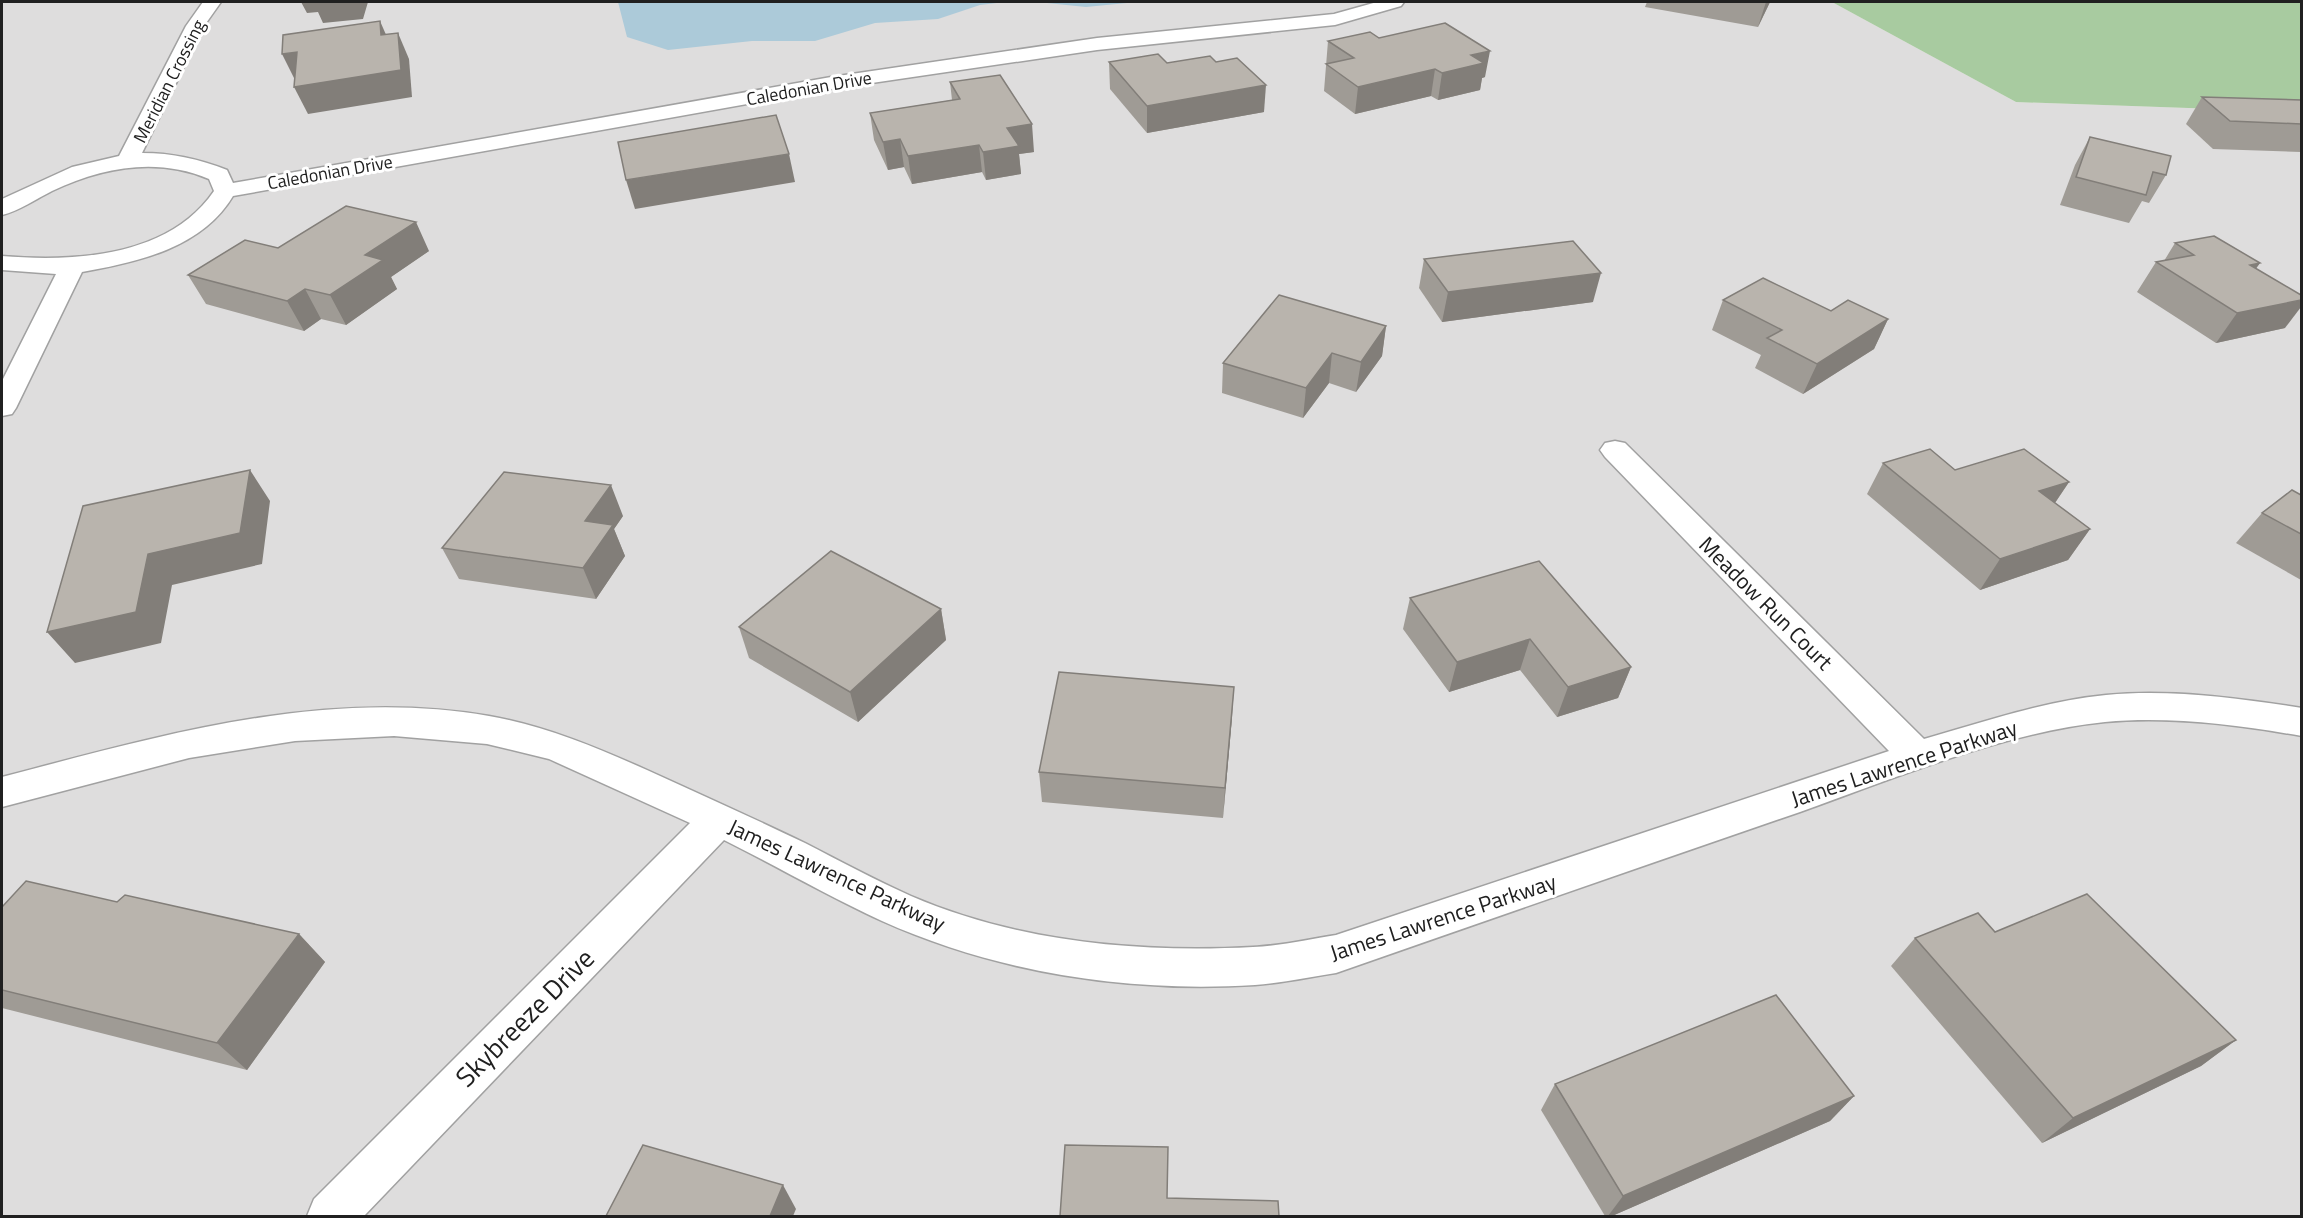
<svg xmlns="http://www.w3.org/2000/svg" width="2303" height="1218" font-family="'Titillium Web',sans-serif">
<rect width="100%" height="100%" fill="#efeee7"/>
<polygon fill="#dedddd" points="2,2 1832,2 2016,102 2301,112 2301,1216 2,1216"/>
<polygon fill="#a8cba0" points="1832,2 2301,2 2301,112 2016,102"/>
<g fill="#accad9">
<polygon points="618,2 1005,2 980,5 938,19 875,23 815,41 752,41 668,50 627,37"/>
<polygon points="1037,2 1137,2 1086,7"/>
</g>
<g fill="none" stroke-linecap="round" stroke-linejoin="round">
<g stroke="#a1a1a1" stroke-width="3">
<g id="street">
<path d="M203,2H221L204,26L142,153C173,153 199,159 227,170L233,183L831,77L1097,38L1334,14L1377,2H1404L1401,6L1335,25L1097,50L831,89L233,196C202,248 138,262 82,272L16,408L12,414L2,416V381L56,274L2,270V256C74,262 169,257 214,191L209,179C157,157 103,167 52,191C36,199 19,211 2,215V199L72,167L119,156L186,26Z"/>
<path d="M1615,441L1625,443L1924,739C1983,722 2044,701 2106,695C2171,689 2237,698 2302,708V736C2237,725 2171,716 2105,722C2005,732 1895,778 1800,812C1645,865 1491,919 1336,973C1309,977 1282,983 1255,985C1128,993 998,973 882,921C828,896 776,866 724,840L364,1216H307L314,1199L690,823L549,759L487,744L394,736L295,741L189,758L2,807V777C159,736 325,687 489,716C545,726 595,747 647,770C700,794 753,818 805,843C840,861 875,880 911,896C1018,942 1138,953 1253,947C1281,946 1309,939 1336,935L1889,751L1605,457L1600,450L1605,443Z"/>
</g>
</g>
<use href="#street" fill="#fff" fill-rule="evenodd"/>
</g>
<g fill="#9f9b95">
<polygon points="1647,2 1770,2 1758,27 1645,7"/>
<polygon points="1379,38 1485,77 1482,78 1480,90 1438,100 1431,96 1355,114 1324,91 1328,41"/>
<polygon points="1109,62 1167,63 1264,112 1147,133 1110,89"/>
<polygon points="950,82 1034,152 1019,154 1021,174 986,180 982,172 912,184 904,167 888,170 874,140 870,113 952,100"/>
<polygon points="2202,97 2301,100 2301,152 2213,149 2186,124"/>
<polygon points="2090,137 2166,175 2149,203 2142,201 2129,223 2060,205 2075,165"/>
<polygon points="2175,243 2260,263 2256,268 2285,328 2216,343 2137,292 2156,262 2164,261"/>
<polygon points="278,248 429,251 391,277 397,289 346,325 321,319 304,331 206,304 188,275"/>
<polygon points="1424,259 1593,302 1442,322 1419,288"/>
<polygon points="1723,300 1831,311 1888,319 1874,349 1803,394 1755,368 1761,355 1712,330"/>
<polygon points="1386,326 1382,356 1356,392 1329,383 1303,418 1222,393 1223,363"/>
<polygon points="1883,463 2069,482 2055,503 2090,529 2068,560 1980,590 1867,494"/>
<polygon points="2301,495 2301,580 2236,543 2262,513"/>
<polygon points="623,516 614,529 625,556 596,599 459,579 442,548"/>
<polygon points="1410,598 1631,667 1618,698 1557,717 1520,670 1449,692 1403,629"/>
<polygon points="941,609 946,640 858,722 749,658 739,627"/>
<polygon points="1232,717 1223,818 1042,802 1039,772"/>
<polygon points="117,902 299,934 325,962 247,1070 2,1008 2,907"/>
<polygon points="1995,932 2236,1040 2201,1066 2042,1143 1891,966 1915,938"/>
<polygon points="1555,1084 1854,1096 1830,1121 1612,1216 1605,1216 1541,1110"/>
</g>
<g fill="#827e79">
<polygon points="301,2 368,2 363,19 323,23 318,12 307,13"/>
<polygon points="1766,2 1770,2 1758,27"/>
<polygon points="380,21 391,46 381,35"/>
<polygon points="398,33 409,59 412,97 308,114 294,87"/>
<polygon points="1490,51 1485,77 1482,78 1480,90 1438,100 1442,73 1471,55"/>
<polygon points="297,52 295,80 282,54"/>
<polygon points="1435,69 1431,96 1355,114 1358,87"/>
<polygon points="1266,85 1264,112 1147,133 1147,106"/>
<polygon points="1032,124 1034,152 1019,154 1021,174 986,180 983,152 1007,128"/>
<polygon points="900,139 904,167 888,170 883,142"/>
<polygon points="979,145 982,172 912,184 908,156"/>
<polygon points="789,154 795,182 635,209 626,180"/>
<polygon points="416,222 429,251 391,277 397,289 346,325 330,295 365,255"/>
<polygon points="2260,263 2239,292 2250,265"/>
<polygon points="1601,273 1593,302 1442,322 1448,292"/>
<polygon points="305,289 321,319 304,331 287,301"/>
<polygon points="2301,300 2301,307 2285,328 2216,343 2237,313"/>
<polygon points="1888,319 1874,349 1803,394 1817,364"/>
<polygon points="1386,326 1382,356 1356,392 1361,362"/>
<polygon points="1332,353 1329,383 1303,418 1306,388"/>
<polygon points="250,470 270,501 262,564 172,585 161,643 75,663 47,632 148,554"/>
<polygon points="2069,482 2048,513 2039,491"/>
<polygon points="611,485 623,516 614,529 625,556 596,599 583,568 585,521"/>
<polygon points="2090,529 2068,560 1980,590 2000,559"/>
<polygon points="941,609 946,640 858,722 850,692"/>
<polygon points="1530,639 1520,670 1449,692 1457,662"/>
<polygon points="1631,667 1618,698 1557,717 1568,687"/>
<polygon points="1234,687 1232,717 1223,818 1225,788"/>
<polygon points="299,934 325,962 247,1070 217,1043"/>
<polygon points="2236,1040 2201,1066 2042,1143 2073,1118"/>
<polygon points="1854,1096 1830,1121 1612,1216 1608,1216 1623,1196"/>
<polygon points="783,1185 796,1209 793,1216 770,1216"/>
</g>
<g fill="#b9b4ad" stroke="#827e79" stroke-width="1.5">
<polygon points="380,21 381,35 398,33 401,70 294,87 297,52 282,54 283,35"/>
<polygon points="1445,23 1490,51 1471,55 1484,63 1442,73 1435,69 1358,87 1326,64 1354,58 1328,41 1370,32 1379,38"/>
<polygon points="1158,54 1167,63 1210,56 1216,62 1237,58 1266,85 1147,106 1109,62"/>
<polygon points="1000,75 1032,124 1007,128 1019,146 983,152 979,145 908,156 900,139 883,142 870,113 960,99 950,82"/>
<polygon points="2202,97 2301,100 2301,124 2230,121"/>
<polygon points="776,115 789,154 626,180 618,142"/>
<polygon points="2090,137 2171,156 2166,175 2153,172 2146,195 2076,177"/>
<polygon points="346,206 416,222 365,255 383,260 330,295 305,289 287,301 188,275 245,240 278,248"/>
<polygon points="2214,236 2260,263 2250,265 2301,295 2301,300 2237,313 2156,262 2194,255 2175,243"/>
<polygon points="1573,241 1601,273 1448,292 1424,259"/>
<polygon points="1763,278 1831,311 1848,300 1888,319 1817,364 1767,338 1782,330 1723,300"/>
<polygon points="1279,295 1386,326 1361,362 1332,353 1306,388 1223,363"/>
<polygon points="1930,449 1955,470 2024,449 2069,482 2039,491 2090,529 2000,559 1883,463"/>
<polygon points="250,470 240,533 148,554 136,612 47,632 83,506"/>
<polygon points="504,472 611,485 585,521 613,525 583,568 442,548"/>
<polygon points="2292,490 2301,495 2301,534 2262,513"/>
<polygon points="831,551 941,609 850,692 739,627"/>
<polygon points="1539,561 1631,667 1568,687 1530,639 1457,662 1410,598"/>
<polygon points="1059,672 1234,687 1225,788 1039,772"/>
<polygon points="26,881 117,902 125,895 299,934 217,1043 2,990 2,907"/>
<polygon points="2087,894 2236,1040 2073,1118 1915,938 1978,913 1995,932"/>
<polygon points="1776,995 1854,1096 1623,1196 1555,1084"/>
<polygon points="643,1145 783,1185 770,1216 606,1216"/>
<polygon points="1065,1145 1168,1147 1167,1198 1278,1201 1279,1216 1060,1216"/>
</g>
<g text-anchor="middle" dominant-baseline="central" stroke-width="6" stroke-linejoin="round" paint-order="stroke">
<g font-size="18" fill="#202020" stroke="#fff">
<text transform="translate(169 81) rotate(-63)">Meridian Crossing</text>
<text transform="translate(809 88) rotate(-10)">Caledonian Drive</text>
<text transform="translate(330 172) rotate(-10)">Caledonian Drive</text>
</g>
<g font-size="22" fill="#202020" stroke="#fff">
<text transform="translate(1766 603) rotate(45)">Meadow Run Court</text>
<text transform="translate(1904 763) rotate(-18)">James Lawrence Parkway</text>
<text transform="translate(837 875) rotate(25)">James Lawrence Parkway</text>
<text transform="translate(1443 917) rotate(-18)">James Lawrence Parkway</text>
</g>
<g font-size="27" fill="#202020" stroke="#fff">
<text transform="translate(524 1017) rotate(-45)">Skybreeze Drive</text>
</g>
</g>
<rect width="2303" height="1218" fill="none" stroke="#202020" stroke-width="6"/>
</svg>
